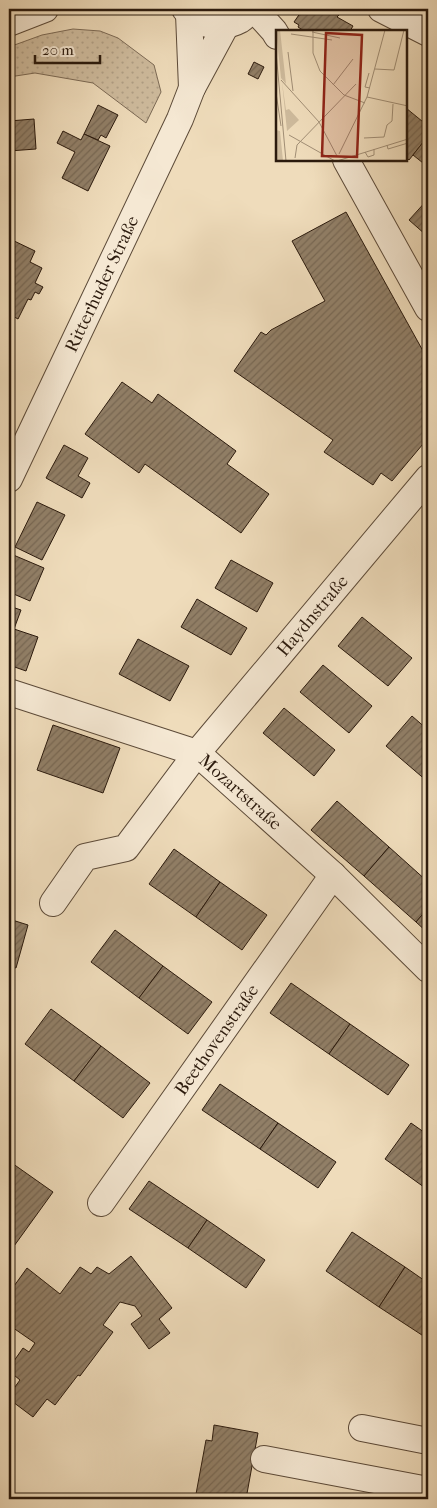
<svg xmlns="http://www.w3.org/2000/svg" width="437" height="1508" font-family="'IM FELL French Canon',serif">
<defs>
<pattern id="green-dots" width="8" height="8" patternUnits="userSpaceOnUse" patternTransform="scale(1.25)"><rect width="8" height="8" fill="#cebb9d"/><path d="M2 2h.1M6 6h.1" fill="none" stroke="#b1a086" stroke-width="1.8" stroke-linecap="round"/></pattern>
<pattern id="building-hatch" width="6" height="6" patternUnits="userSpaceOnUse" patternTransform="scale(1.25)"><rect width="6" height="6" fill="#917f67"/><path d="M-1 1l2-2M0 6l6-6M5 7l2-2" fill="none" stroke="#776753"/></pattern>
</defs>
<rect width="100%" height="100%" fill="#efdcbb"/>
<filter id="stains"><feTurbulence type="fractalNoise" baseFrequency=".004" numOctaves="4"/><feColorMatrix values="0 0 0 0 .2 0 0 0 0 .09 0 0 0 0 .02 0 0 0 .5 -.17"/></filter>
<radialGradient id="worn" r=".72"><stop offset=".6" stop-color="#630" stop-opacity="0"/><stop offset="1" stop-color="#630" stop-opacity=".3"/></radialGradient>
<polygon fill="url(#green-dots)" stroke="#7c6a55" points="73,29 100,31 118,38 154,65 161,92 146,123 93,83 35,73 9,77 9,47 42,35"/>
<g fill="url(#building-hatch)" stroke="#2b1a0d">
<polygon points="303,9 308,11 309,9 329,9 339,15 337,17 353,26 350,31 304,31 298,27 299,25 294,22"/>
<polygon points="254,62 264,67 258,79 248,74"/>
<polygon points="98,105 118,115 106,138 101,135 98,140 84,134"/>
<polygon points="406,108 428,126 428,136 409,160 406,157"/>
<polygon points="34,119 36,149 9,151 9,121"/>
<polygon points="63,131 81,140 84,134 110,146 88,191 62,178 75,152 57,143"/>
<polygon points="428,136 428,167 413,155"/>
<polygon points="428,199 428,232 426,235 409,220"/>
<polygon points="346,212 428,360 428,438 392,481 381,473 373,485 324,452 333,440 234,371 261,332 266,335 271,330 325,301 292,241"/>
<polygon points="10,239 35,251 30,262 42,268 35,283 43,287 39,294 35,292 31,300 28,299 18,319 9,314 9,241"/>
<polygon points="122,382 152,403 158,394 236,451 227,464 269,494 241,533 145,464 139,473 85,434"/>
<polygon points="64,445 88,458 78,476 90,483 82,498 46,478"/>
<polygon points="37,502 65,515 42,560 15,547"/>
<polygon points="11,554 44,568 30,601 9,592 9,560"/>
<polygon points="231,560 273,583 257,612 215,588"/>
<polygon points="197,599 247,628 231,655 181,627"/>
<polygon points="9,606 21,610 14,629 38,637 26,671 9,665"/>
<polygon points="362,617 412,658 388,686 338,646"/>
<polygon points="138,639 189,666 170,701 119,674"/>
<polygon points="323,665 372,706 349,733 300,692"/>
<polygon points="284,708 335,750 314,776 263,733"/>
<polygon points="412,716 428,730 428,782 386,746"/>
<polygon points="53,725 120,748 103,793 37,770"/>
<polygon points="337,801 389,847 364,876 311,830"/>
<polygon points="389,847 428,882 428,908 416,922 364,876"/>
<polygon points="174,849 220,882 196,917 149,884"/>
<polygon points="220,882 267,915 242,950 196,917"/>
<polygon points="428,908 428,933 416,922"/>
<polygon points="9,919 28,925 16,968 9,966"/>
<polygon points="115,930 163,966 139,998 91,962"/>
<polygon points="163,966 212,1002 188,1034 139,998"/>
<polygon points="291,983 350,1024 329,1054 270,1013"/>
<polygon points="51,1009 101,1046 74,1081 25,1044"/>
<polygon points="350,1024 409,1065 388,1095 329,1054"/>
<polygon points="101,1046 150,1083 123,1118 74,1081"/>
<polygon points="220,1084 278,1123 260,1149 202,1110"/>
<polygon points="278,1123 336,1162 318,1188 260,1149"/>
<polygon points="411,1123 428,1135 428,1190 385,1159"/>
<polygon points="9,1161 53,1192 9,1253"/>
<polygon points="149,1181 207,1220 188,1248 129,1209"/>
<polygon points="207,1220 265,1260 246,1288 188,1248"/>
<polygon points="352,1232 405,1267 379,1307 326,1271"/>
<polygon points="131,1256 172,1308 159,1319 170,1333 149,1349 131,1324 142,1316 135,1306 120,1302 103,1325 113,1332 80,1376 78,1375 55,1405 47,1399 33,1417 9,1399 9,1395 20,1380 9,1371 9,1368 23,1348 29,1352 35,1343 9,1325 9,1293 27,1268 60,1294 80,1267 91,1274 97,1267 109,1274"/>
<polygon points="405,1267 428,1283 428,1339 379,1307"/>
<polygon points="214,1425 258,1433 246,1499 202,1499 202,1495 196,1494 206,1440 212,1441"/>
</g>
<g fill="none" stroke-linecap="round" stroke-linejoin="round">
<g stroke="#5c4a38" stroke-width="28">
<g id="minor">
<path d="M185,9C198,26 222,30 240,20C245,17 248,12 252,9"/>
<polyline points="254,9 274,31 277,36"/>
<polyline points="381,9 428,33"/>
<polyline points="189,14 192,88"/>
<polyline points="9,23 45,9"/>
<polyline points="346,160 428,308"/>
<path id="s1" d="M9,479L180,119L192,88L226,25"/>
<path id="s2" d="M9,692L197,753L333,875L428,969"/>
<path id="s3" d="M53,903L85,857L126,848L197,753L428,478"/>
<path id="s4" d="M101,1203L333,875"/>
<polyline points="362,1428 428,1441"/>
<polyline points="264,1459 428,1490"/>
</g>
</g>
<use href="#minor" stroke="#f5e8d3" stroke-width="26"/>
</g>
<g text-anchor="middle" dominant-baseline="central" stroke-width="4" stroke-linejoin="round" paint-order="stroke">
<g font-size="18" fill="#2b1a0d" stroke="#f5e8d3">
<text stroke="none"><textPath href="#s1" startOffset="216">Ritterhuder Straße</textPath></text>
<text stroke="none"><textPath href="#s3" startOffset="396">Haydnstraße</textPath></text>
<text stroke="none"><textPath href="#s2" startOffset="256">Mozartstraße</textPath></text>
<text stroke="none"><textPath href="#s4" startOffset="200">Beethovenstraße</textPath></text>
</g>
</g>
<g transform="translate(276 30)">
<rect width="131" height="131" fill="#efdcbb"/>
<path d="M0,100L4,101L7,131H0Z" fill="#cebb9d"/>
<path d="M0,0H4L10,54L5,48ZM6,52L10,80L13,79L23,90L11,101Z" fill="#cebb9d"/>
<path fill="none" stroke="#a18e75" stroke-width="1" d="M37,0V23L44,41L68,65L89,73M36,2L64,8M15,4L56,10M0,22L10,131M12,22L17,61M99,39L118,40L128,0M93,43L89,57L94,58M5,50L43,92L61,126M57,55L77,29M0,63L5,96M91,67L132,76M13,105L59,131M88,108L108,107L111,95L116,91L117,74M111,115L112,119L132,113M89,122L92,127L98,125V119M63,124L91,67L109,0M19,128L21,115L80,54M61,131L132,109"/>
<path fill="#8f2418" fill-opacity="0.15" stroke="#8f2418" stroke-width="2.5" d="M50,3L86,5L81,127L46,126Z"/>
<rect width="131" height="131" fill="none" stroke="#2b1a0d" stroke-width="2.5"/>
</g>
<rect width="437" height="1508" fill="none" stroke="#efdcbb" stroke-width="30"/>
<rect x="10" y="10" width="417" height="1488" fill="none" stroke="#2b1a0d" stroke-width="2.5"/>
<rect x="15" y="15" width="407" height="1478" fill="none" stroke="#2b1a0d"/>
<path d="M35 55v8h65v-8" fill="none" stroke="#2b1a0d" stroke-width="2.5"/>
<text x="42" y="55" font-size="15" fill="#2b1a0d" stroke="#f5e8d3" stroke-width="4" paint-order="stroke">20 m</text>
<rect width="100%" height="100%" filter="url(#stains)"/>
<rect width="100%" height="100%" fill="url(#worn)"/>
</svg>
